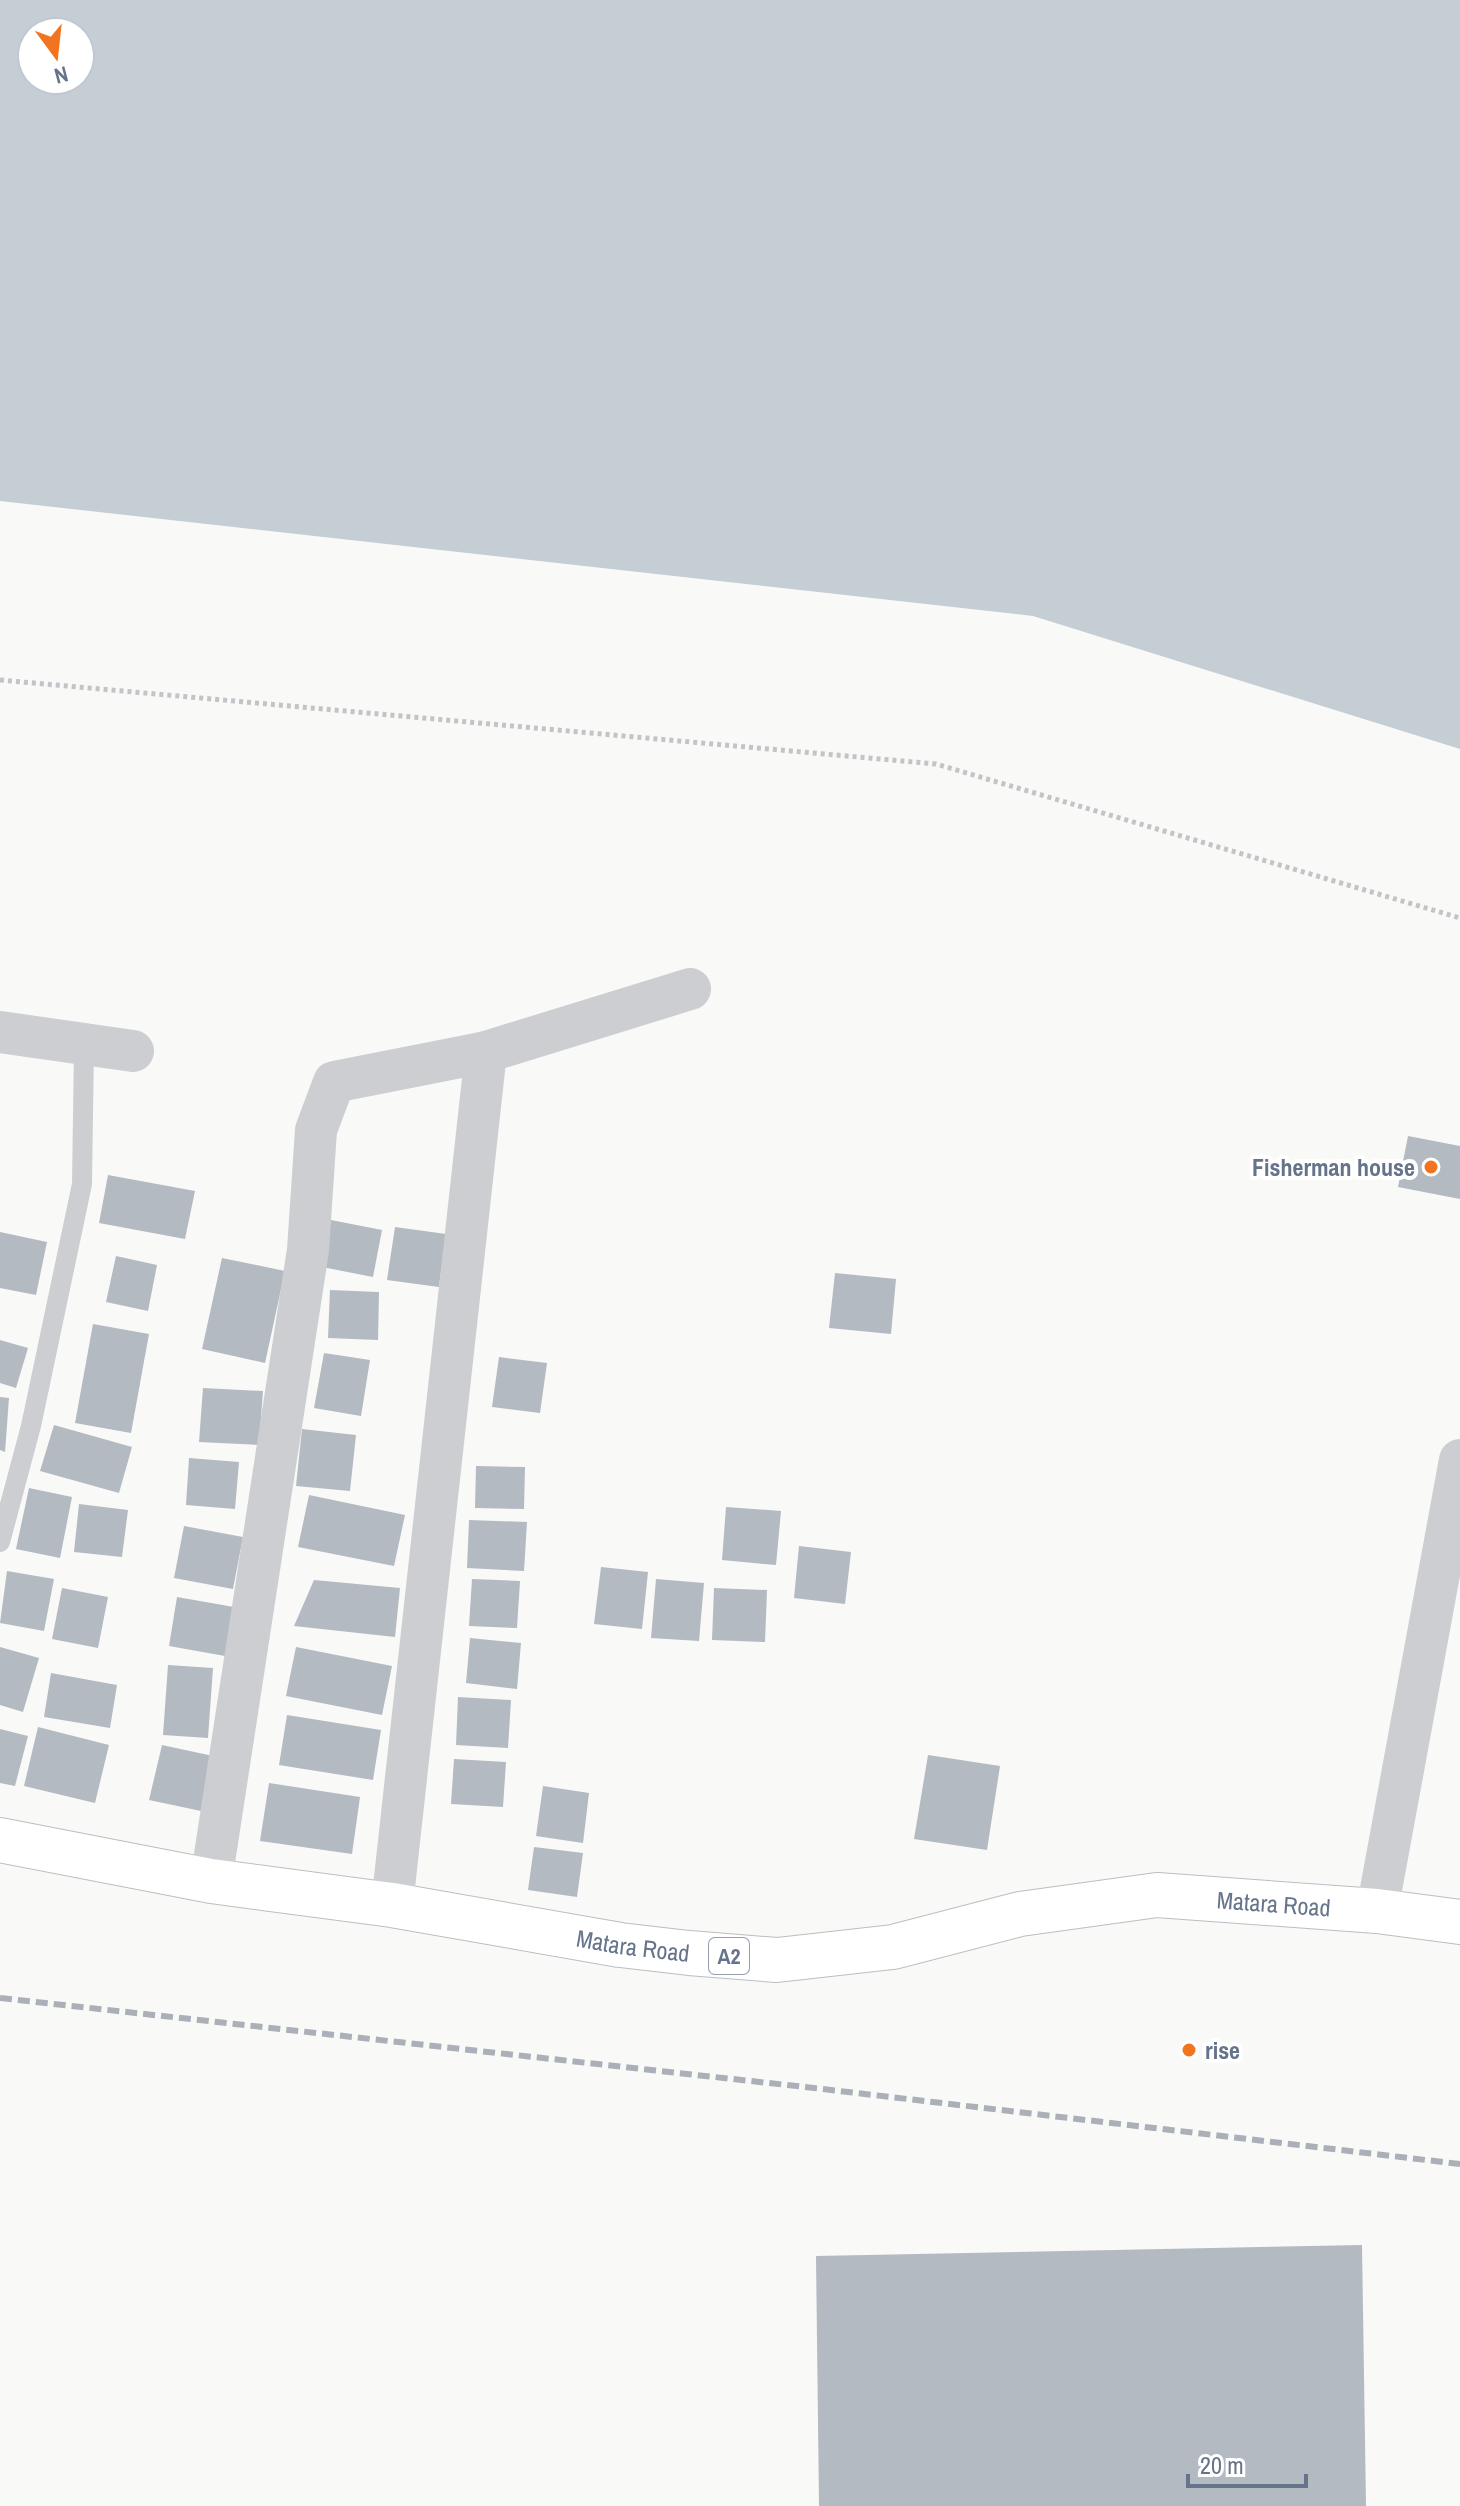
<svg xmlns="http://www.w3.org/2000/svg" width="1460" height="2506" font-family="'Archivo Narrow',sans-serif">
<rect width="100%" height="100%" fill="#f9f9f7"/>
<path fill="#c5ced5" fill-rule="evenodd" d="M0,0H1460V749L1033,616L0,501ZM32,32H80V80H32Z"/>
<g fill="#b4bac2">
<polygon points="1408,1136 1460,1146 1460,1199 1398,1187"/>
<polygon points="108,1175 195,1191 185,1239 99,1223"/>
<polygon points="331,1220 382,1230 373,1277 322,1267"/>
<polygon points="395,1227 446,1234 439,1287 387,1280"/>
<polygon points="0,1232 47,1242 36,1295 0,1288"/>
<polygon points="116,1256 157,1265 148,1311 106,1302"/>
<polygon points="222,1258 285,1271 265,1363 202,1349"/>
<polygon points="835,1273 896,1279 891,1334 829,1328"/>
<polygon points="330,1290 379,1292 378,1340 328,1338"/>
<polygon points="93,1324 149,1334 131,1433 75,1423"/>
<polygon points="0,1340 28,1348 16,1388 0,1383"/>
<polygon points="324,1353 370,1360 361,1416 314,1408"/>
<polygon points="499,1357 547,1363 540,1413 492,1407"/>
<polygon points="203,1388 263,1391 259,1445 199,1442"/>
<polygon points="0,1397 9,1398 5,1452 0,1450"/>
<polygon points="54,1425 132,1447 119,1493 40,1471"/>
<polygon points="302,1429 356,1435 350,1491 296,1486"/>
<polygon points="189,1458 239,1462 235,1509 186,1505"/>
<polygon points="476,1466 525,1467 524,1509 475,1508"/>
<polygon points="29,1488 72,1497 60,1558 16,1549"/>
<polygon points="309,1495 405,1515 394,1566 298,1547"/>
<polygon points="79,1504 128,1510 122,1557 74,1552"/>
<polygon points="726,1507 781,1511 776,1565 722,1560"/>
<polygon points="469,1520 527,1522 524,1571 467,1568"/>
<polygon points="184,1526 243,1537 233,1589 174,1578"/>
<polygon points="799,1546 851,1552 845,1604 794,1598"/>
<polygon points="601,1567 648,1572 642,1629 594,1624"/>
<polygon points="7,1571 54,1579 44,1631 0,1623"/>
<polygon points="472,1579 520,1581 517,1628 469,1626"/>
<polygon points="656,1579 704,1583 699,1641 651,1638"/>
<polygon points="314,1580 400,1588 395,1637 294,1626"/>
<polygon points="62,1588 108,1597 98,1648 52,1639"/>
<polygon points="714,1588 767,1590 765,1642 712,1640"/>
<polygon points="177,1597 234,1607 225,1656 169,1646"/>
<polygon points="470,1638 521,1643 517,1689 466,1683"/>
<polygon points="0,1647 39,1658 23,1712 0,1705"/>
<polygon points="296,1647 392,1666 382,1715 286,1696"/>
<polygon points="168,1665 213,1668 208,1738 163,1735"/>
<polygon points="51,1673 117,1685 110,1728 44,1717"/>
<polygon points="458,1697 511,1700 508,1748 456,1745"/>
<polygon points="287,1715 381,1730 373,1780 279,1765"/>
<polygon points="38,1727 109,1745 95,1803 24,1786"/>
<polygon points="0,1729 28,1736 15,1786 0,1783"/>
<polygon points="162,1745 213,1756 201,1811 149,1800"/>
<polygon points="928,1755 1000,1766 987,1850 914,1839"/>
<polygon points="454,1759 506,1762 503,1807 451,1804"/>
<polygon points="269,1783 360,1797 352,1854 260,1841"/>
<polygon points="543,1786 589,1793 583,1843 536,1836"/>
<polygon points="534,1847 583,1853 577,1897 528,1890"/>
<polygon points="1362,2245 1366,2506 819,2506 816,2256"/>
</g>
<g fill="none" stroke-linecap="round" stroke-linejoin="round">
<g stroke="#bbbec2" stroke-width="46">
<g id="trunk">
<path id="s1" d="M0,1840L211,1881L392,1905L620,1945L689,1953L777,1960L893,1947L1020,1914L1157,1895L1377,1911L1460,1922"/>
</g>
</g>
<polyline stroke="#c2c4c7" stroke-width="5" stroke-dasharray="4 4" stroke-linecap="butt" points="0,680 936,764 1460,918"/>
<polyline stroke="#ccced2" stroke-width="20" points="0,1542 31,1426 82,1184 84,1045"/>
<g stroke="#ccced2" stroke-width="42">
<polyline points="0,1032 133,1051"/>
<polyline points="211,1881 308,1250 316,1130 334,1082 486,1052 690,989"/>
<polyline points="392,1905 486,1052"/>
<polyline points="1377,1911 1460,1460"/>
</g>
<use href="#trunk" stroke="#fff" stroke-width="44"/>
<polyline stroke="#abafb7" stroke-width="6" stroke-dasharray="12 6" stroke-linecap="butt" points="0,1998 814,2088 1460,2164"/>
</g>
<g fill="#f2741e" stroke="#fff" stroke-width="3">
<circle cx="1431" cy="1167" r="8"/>
<circle cx="1189" cy="2050" r="8"/>
</g>
<g text-anchor="middle" dominant-baseline="central" stroke-width="8" stroke-linejoin="round" paint-order="stroke">
<rect fill="#fff" stroke="#949eae" stroke-width="2" x="709" y="1938" width="40" height="36" rx="6"/>
<g font-size="22" font-weight="bold" fill="#66748b">
<text x="729" y="1956">A2</text>
</g>
<g font-size="24" font-weight="bold" fill="#66748b" stroke="#fff" text-anchor="end">
<text x="1415" y="1167">Fisherman house</text>
<text x="1205" y="2050" text-anchor="start">rise</text>
</g>
<g font-size="24" fill="#66748b" stroke="#fff">
<text stroke="none"><textPath href="#s1" startOffset="1290">Matara Road</textPath></text>
<text stroke="none"><textPath href="#s1" startOffset="642">Matara Road</textPath></text>
</g>
</g>
<g transform="translate(56 56) rotate(165)"><circle r="38" fill="#ffffff" stroke="#c2c7d1" stroke-width="2"/>
<path d="M0-6L14 30L0 20L-14 30Z" fill="#f2741e"/>
<text y="-12" font-size="22" font-weight="bold" text-anchor="middle" fill="#66748b">N</text>
</g>
<path d="M1188 2474v12h118v-12" fill="none" stroke="#66748b" stroke-width="4"/>
<text x="1200" y="2474" font-size="24" fill="#66748b" stroke="#ffffff" stroke-width="6" paint-order="stroke">20 m</text>
</svg>
